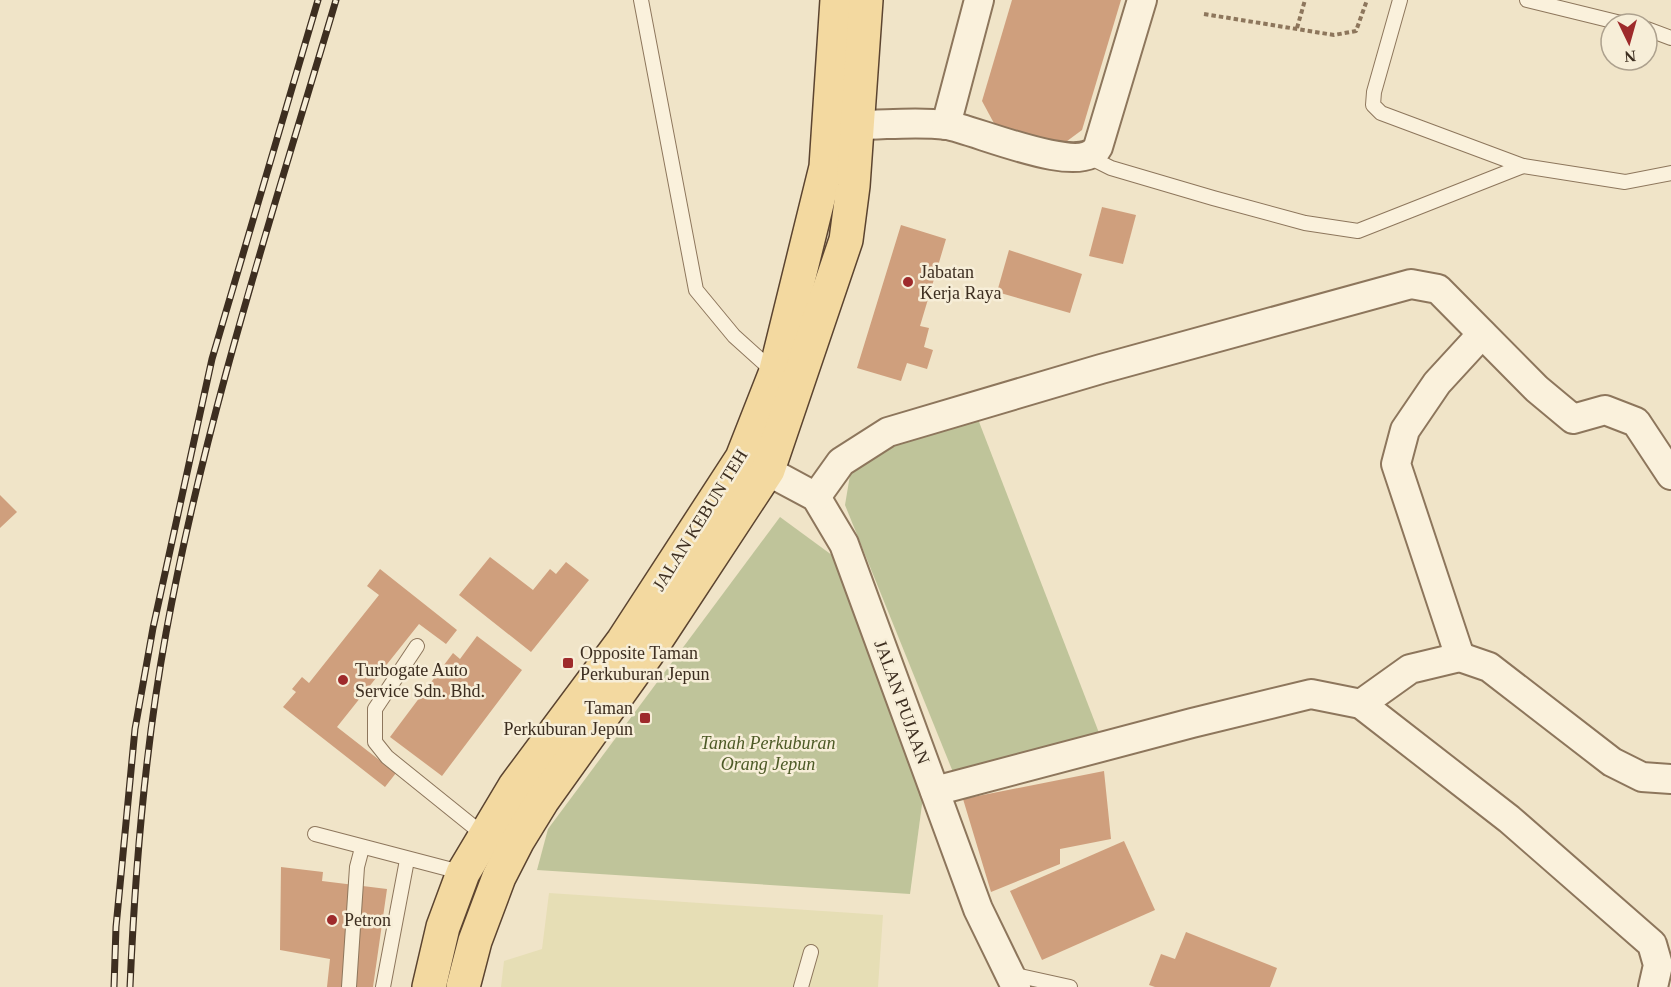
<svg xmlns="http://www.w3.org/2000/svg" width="1671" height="987" font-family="Georgia,serif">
<rect width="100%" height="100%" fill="#f0e4c8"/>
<polygon fill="#e6deb5" points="549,893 883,915 878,987 501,987 504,961 542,949"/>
<g fill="#bfc49a">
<polygon points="976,414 1101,738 957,782 845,505 853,457"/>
<polygon points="780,517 840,561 923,797 910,894 537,870 548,829"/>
</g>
<g fill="#cf9f7d">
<polygon points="1012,0 1121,0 1082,130 1059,147 996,127 982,101"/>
<polygon points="1102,207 1136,215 1123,264 1089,256"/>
<polygon points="901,225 946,239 920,326 929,328 924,347 933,350 927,369 907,363 901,381 857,368"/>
<polygon points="1009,250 1082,274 1070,313 997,292"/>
<polygon points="0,495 17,512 0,528"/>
<polygon points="490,557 533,590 550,569 556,574 566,562 589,580 531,652 459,595"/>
<polygon points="380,569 457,630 446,644 419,624 337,727 396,773 385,787 283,707 296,692 292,689 302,677 309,683 379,595 367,586"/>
<polygon points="477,636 522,670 442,776 390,737 453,653 460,659"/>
<polygon points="1104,771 1111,839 1060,849 1060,864 991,892 963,799"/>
<polygon points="1124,841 1155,910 1042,960 1010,891"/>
<polygon points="281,867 323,872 322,881 387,889 373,987 327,987 330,959 280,950"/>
<polygon points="1186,932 1277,968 1270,987 1155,987 1149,985 1161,954 1175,959"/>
</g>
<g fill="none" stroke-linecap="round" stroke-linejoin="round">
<g stroke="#8d765c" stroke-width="16">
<g id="service">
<polyline points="641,0 696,290 734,336 774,372"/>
<polyline points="1400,0 1374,92 1373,105 1381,113 1523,166 1625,182 1671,173"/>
<polyline points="1527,0 1625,24"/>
<polyline points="1647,29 1671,38"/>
<polyline points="1089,157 1111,168 1213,198 1305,223 1358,231 1523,166"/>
<polyline points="417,646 375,709 375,742 387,757 485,836"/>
<polyline points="315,834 464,873"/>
<polyline points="1011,974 1070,987"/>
<polyline points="349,987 357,867 362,848"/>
<polyline points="383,987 407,860"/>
<polyline points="801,987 811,952"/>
</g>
</g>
<g stroke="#8d765c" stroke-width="32">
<g id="minor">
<path d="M858,125C886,125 917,121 946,125C974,129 1082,178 1098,147L1142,0"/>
<polyline points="946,125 979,0"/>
<polyline points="749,461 816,497 844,544 978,909 1016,987"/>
<polyline points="816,497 841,462 888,432 1101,369 1411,284 1438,289 1537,389 1573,419 1605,410 1636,422 1671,475"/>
<polyline points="1460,657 1396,464 1405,430 1437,383 1482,334"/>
<polyline points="1361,704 1410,669 1460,657 1489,667 1612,762 1642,777 1671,779"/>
<polyline points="935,791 1192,723 1311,694 1361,704 1509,819 1652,944 1658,965 1653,987"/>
</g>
</g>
<g stroke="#5b4430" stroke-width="36">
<g id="primary">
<polyline points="429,987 443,927 463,873 515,786 623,641 742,458 775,374 826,167 837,0"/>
<polyline points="463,987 475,941 499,877 518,840 542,801 647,654 768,470 846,240 853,186 866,0"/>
</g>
</g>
<g stroke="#8d765c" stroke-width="4" stroke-dasharray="4.5 3" stroke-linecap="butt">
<polyline points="1204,14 1334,35 1356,31 1367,0"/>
<polyline points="1297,28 1305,0"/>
</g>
<use href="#service" stroke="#faf1dc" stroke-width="14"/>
<use href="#minor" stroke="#faf1dc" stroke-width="28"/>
<use href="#primary" stroke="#f3d9a0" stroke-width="33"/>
<g stroke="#3d2e20" stroke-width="7">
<g id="rail">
<polyline points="114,987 116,927 135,729 153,628 212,359 318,0"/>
<path d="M130,987C135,869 145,749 166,633C205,418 274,209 336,0"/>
</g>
</g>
<use href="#rail" stroke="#f7eed8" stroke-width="4.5" stroke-dasharray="14" stroke-linecap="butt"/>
</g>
<g fill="#9e2a2b" stroke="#f7eed8" stroke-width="2">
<circle cx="908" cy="282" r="6"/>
<rect x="562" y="657" width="12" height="12" rx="3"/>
<circle cx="343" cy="680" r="6"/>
<rect x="639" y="712" width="12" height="12" rx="3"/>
<circle cx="332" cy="920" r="6"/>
</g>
<g text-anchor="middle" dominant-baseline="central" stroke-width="5" stroke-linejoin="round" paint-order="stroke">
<g font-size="18" fill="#3d2e20" stroke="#f7eed8" text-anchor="start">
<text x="920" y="272">Jabatan<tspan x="920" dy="21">Kerja Raya</tspan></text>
<text x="580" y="653">Opposite Taman<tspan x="580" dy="21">Perkuburan Jepun</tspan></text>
<text x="355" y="670">Turbogate Auto<tspan x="355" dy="21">Service Sdn. Bhd.</tspan></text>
<text x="633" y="708" text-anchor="end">Taman<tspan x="633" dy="21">Perkuburan Jepun</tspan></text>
<text x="344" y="920">Petron</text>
</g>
<g font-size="18" fill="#3d2e20" stroke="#f7eed8">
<text transform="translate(700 520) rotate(-58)">JALAN KEBUN TEH</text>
<text transform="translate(902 702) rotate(70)">JALAN PUJAAN</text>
</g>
<g font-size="18" font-style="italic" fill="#4d5a26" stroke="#f7eed8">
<text x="768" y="743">Tanah Perkuburan<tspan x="768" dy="21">Orang Jepun</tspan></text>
</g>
</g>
<g transform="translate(1629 42) rotate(175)"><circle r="28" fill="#f7eed8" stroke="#ada18e" stroke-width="1.5"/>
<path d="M0-4.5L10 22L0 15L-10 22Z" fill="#9e2a2b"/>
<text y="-9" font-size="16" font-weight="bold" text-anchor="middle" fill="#3d2e20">N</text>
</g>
</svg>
